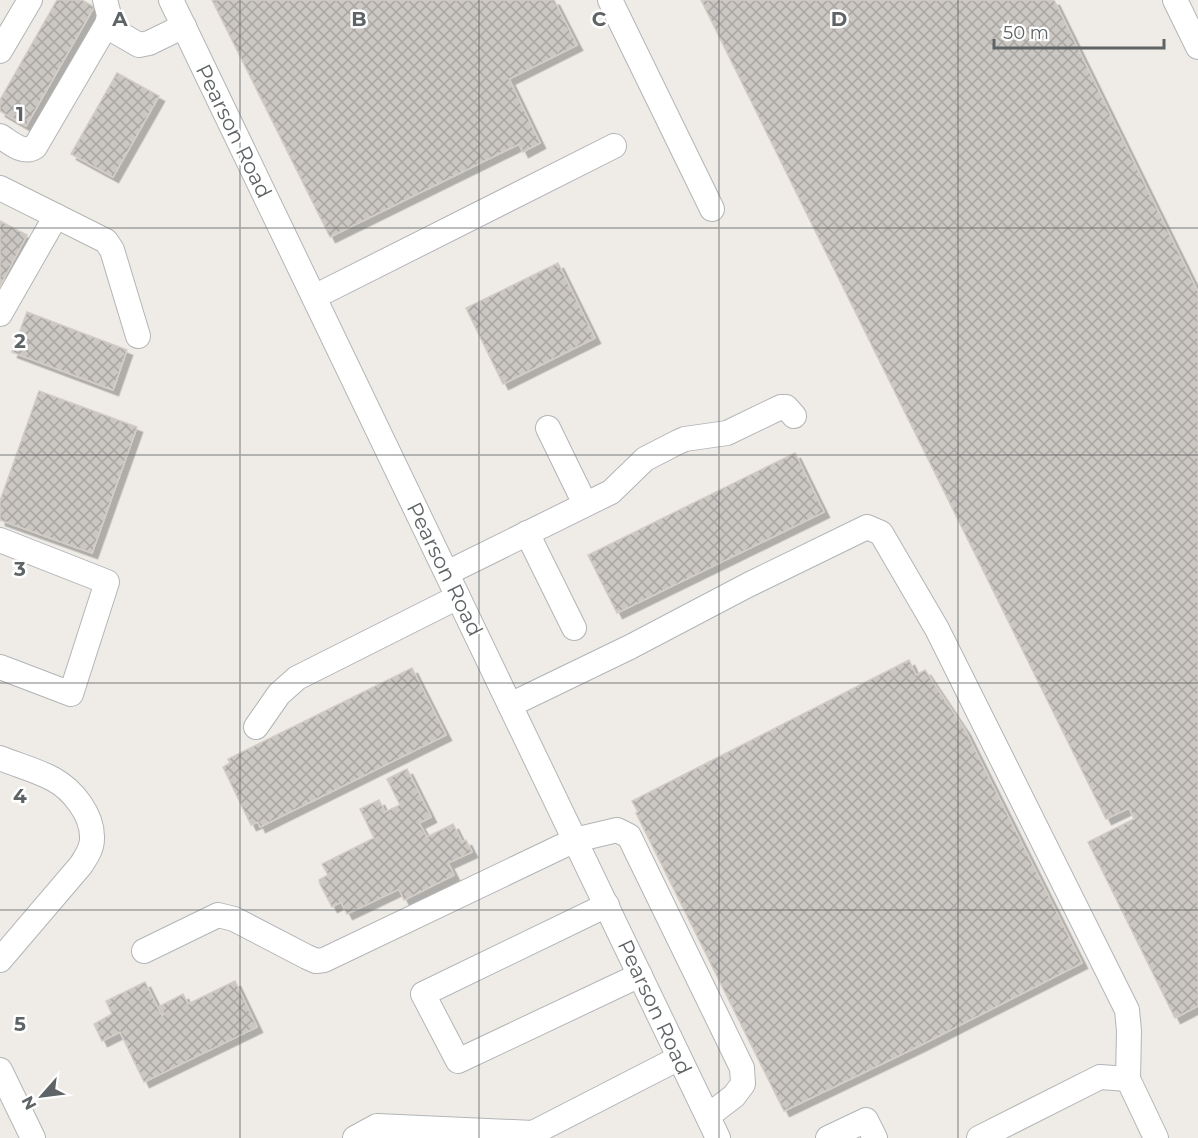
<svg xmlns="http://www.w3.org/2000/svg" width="1198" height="1138" font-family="Montserrat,sans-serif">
<defs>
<pattern id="building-cross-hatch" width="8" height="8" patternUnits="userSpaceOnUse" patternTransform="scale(1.5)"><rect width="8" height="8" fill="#cbc7c3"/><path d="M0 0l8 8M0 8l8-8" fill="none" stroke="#a8a5a2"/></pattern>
<filter id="shadow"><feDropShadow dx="5.5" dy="5.5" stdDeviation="0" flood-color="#0004"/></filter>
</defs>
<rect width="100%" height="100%" fill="#efece7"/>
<g fill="url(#building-cross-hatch)" stroke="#d3ccc5" stroke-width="1.5" filter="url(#shadow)">
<polygon points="57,0 82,0 94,7 26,126 0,111 0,100"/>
<polygon points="212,0 554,0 577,45 509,79 540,143 523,152 519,144 330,237"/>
<polygon points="701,0 1054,0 1198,292 1198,1006 1175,1018 1088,842 1134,819 1129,808 1106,819"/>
<polygon points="117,73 159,96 113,177 71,154"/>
<polygon points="0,221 27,235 0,286"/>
<polygon points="558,263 595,338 503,384 466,308"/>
<polygon points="27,312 127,350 113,390 12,352"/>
<polygon points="39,391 137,427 92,553 0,520 0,501"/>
<polygon points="795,453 824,512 617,613 588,555"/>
<polygon points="909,660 916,675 925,670 965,730 1082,963 919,1046 784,1111 636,813 638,812 632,801"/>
<polygon points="412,668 446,735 260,827 258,822 251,825 223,767 230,763 228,759"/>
<polygon points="407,769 431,817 419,823 427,837 453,824 462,842 466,840 472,852 448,863 454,875 404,900 399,889 347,914 341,902 332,907 320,884 319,880 328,875 322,864 374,838 360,809 379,800 385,812 400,805 387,779"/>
<polygon points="235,981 257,1027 144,1082 120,1032 102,1041 94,1024 112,1014 106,1001 145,982 162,1016 164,1014 160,1006 183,994 188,1004"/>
</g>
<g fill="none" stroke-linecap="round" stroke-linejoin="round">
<g stroke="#b2b5b7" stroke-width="26">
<g id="minor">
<polyline points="171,0 718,1138"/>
<polyline points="610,0 712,209"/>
<polyline points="1175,0 1198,47"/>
<polyline points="106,26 139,45 149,43 184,26"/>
<polyline points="0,51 30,0"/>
<path d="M0,136C10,142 23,155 35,147L107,24L109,15L105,0"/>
<polyline points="0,188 106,241 112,250 138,336"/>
<polyline points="314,297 614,146"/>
<polyline points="0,314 56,216"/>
<polyline points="548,428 585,504"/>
<polyline points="527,533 574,628"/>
<polyline points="0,540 107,582 71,694 0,667"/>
<polyline points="447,573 611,492 645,459 678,442 685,439 727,433 781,407 786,407 794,416"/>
<polyline points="510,705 630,647 748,585 867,527 881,533 937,629 1127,1010 1129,1031 1128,1079 1156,1138"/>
<polyline points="256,727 279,694 297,678 458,597"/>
<path d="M0,758C17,765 36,770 53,779C73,790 93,815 92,839C92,849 86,857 81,865L0,960"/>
<polyline points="607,905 423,994 458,1061 640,975"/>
<polyline points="144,951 218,915 234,919 307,957 316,961 324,960 575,840 617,830 629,836 742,1068 743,1084 734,1096 708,1116"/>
<polyline points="0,1070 33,1138"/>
<polyline points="355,1138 377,1126 533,1133 679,1058"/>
<polyline points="828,1138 866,1120 875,1138"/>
<polyline points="979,1138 1100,1077 1128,1079"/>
</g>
</g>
<use href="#minor" stroke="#fff" stroke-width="24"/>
</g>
<path fill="none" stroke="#5e6365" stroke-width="1.5" stroke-opacity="0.55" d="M240,0V1138M479,0V1138M719,0V1138M958,0V1138M0,228H1198M0,455H1198M0,683H1198M0,910H1198"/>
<g text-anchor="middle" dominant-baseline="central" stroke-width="5" stroke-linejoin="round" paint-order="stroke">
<g font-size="21" fill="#5e6365" stroke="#fff">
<text transform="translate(234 131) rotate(64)">Pearson Road</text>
<text transform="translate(445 569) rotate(64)">Pearson Road</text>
<text transform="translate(655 1007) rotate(65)">Pearson Road</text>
</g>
</g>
<g font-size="20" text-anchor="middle" font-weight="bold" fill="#5e6365" stroke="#fff" stroke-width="5" stroke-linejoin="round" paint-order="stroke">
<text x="120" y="26">A</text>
<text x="359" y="26">B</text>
<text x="599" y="26">C</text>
<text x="839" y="26">D</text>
<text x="20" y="121">1</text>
<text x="20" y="348">2</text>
<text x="20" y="576">3</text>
<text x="20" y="803">4</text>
<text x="20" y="1031">5</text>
</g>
<g transform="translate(42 1096) rotate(242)" stroke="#ffffff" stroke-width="4.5" paint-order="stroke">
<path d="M0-4.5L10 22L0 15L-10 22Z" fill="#5e6365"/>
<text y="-9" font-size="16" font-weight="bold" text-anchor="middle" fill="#5e6365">N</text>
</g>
<path d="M994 39v9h170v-9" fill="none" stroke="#5e6365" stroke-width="3"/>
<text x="1003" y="39" font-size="18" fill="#5e6365" stroke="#ffffff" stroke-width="4.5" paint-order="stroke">50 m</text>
</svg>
